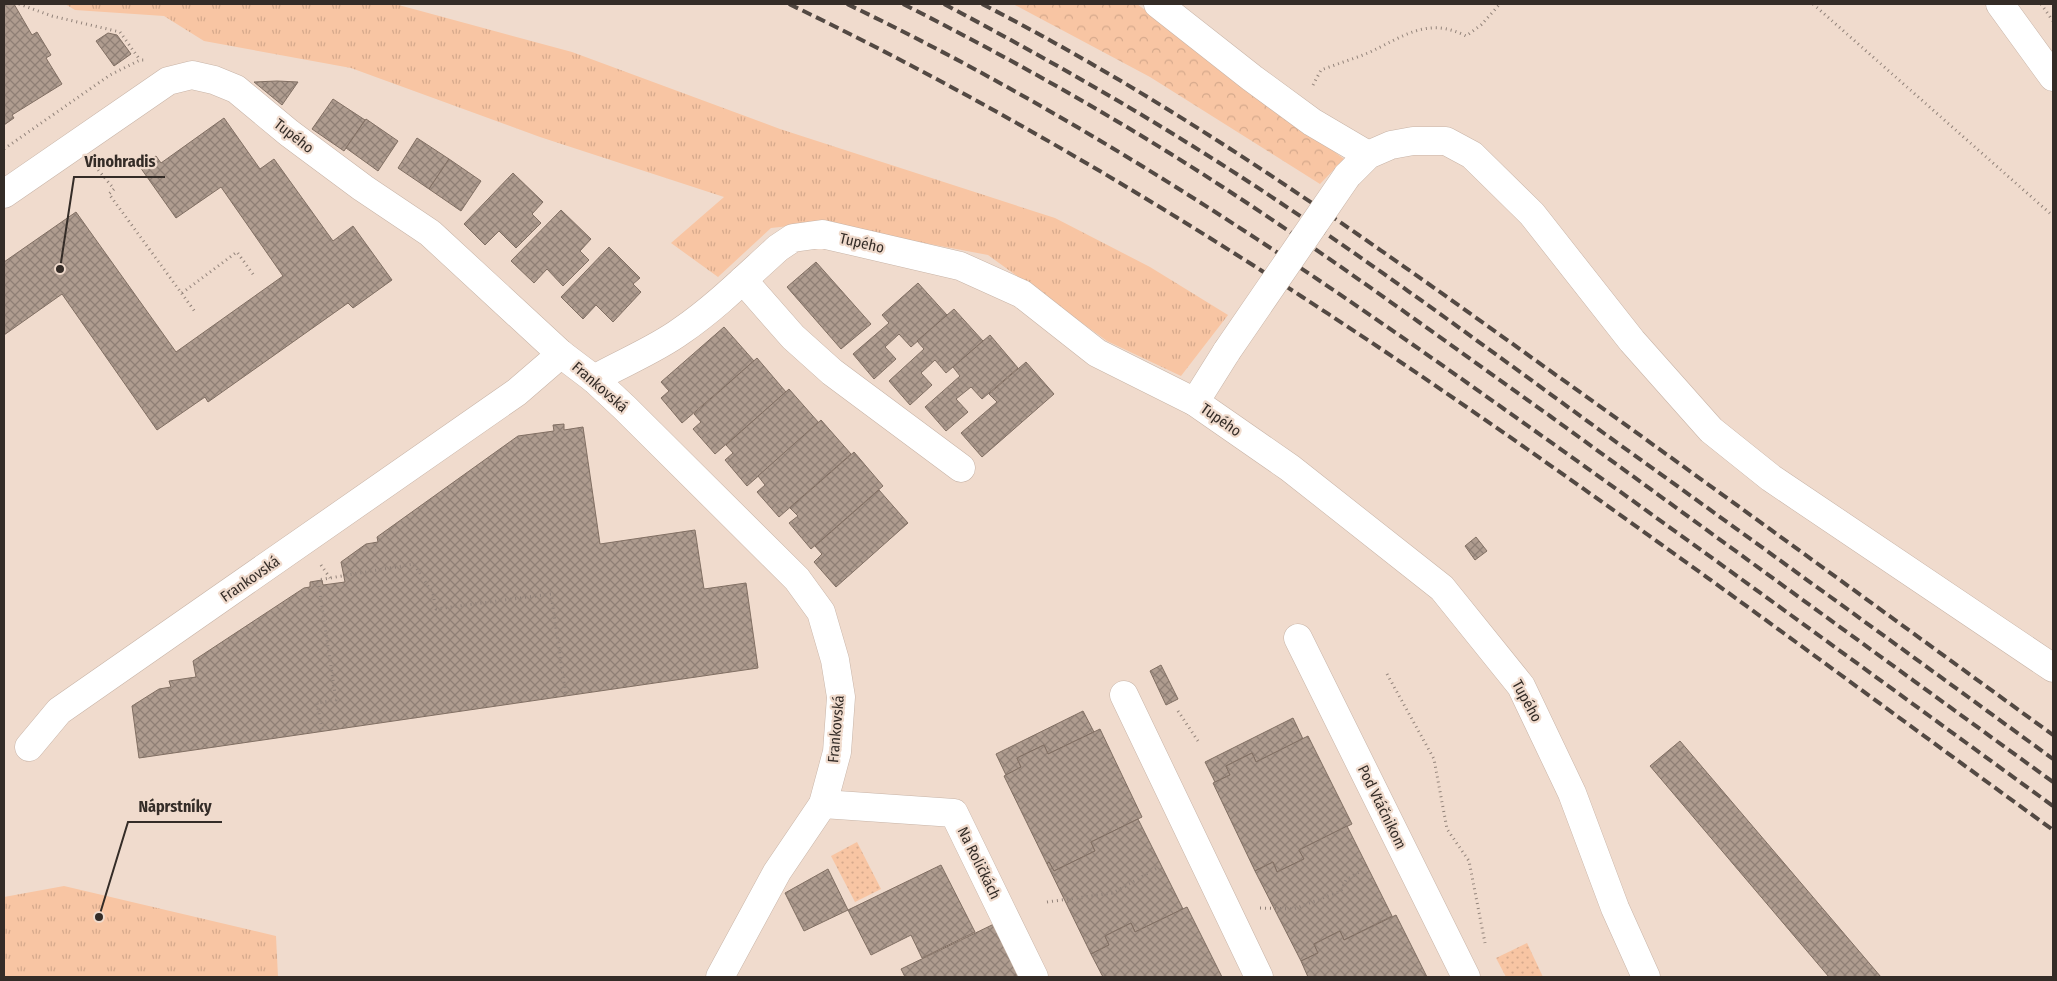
<svg xmlns="http://www.w3.org/2000/svg" width="2057" height="981" font-family="'Fira Sans Condensed',sans-serif">
<defs>
<pattern id="grass-tufts" width="24" height="20" patternUnits="userSpaceOnUse" patternTransform="scale(1.25)"><rect width="24" height="20" fill="#f8c5a3"/><path d="M3 7l-1-3M5 7V3M7 7l1-3M15 17l-1-3M17 17v-4M19 17l1-3" fill="none" stroke="#d5a98c"/></pattern>
<pattern id="forest-crowns" width="20" height="18" patternUnits="userSpaceOnUse" patternTransform="scale(1.25)"><rect width="20" height="18" fill="#f8c5a3"/><path d="M2 6a3 3 0 1 1 6 0M12 15a3 3 0 1 1 6 0" fill="none" stroke="#d5a98c"/></pattern>
<pattern id="park-dots" width="8" height="8" patternUnits="userSpaceOnUse" patternTransform="scale(1.25)"><rect width="8" height="8" fill="#f8c5a3"/><path d="M2 2h.1M6 6h.1" fill="none" stroke="#d5a98c" stroke-width="1.8" stroke-linecap="round"/></pattern>
<pattern id="building-cross-hatch" width="8" height="8" patternUnits="userSpaceOnUse" patternTransform="scale(1.25)"><rect width="8" height="8" fill="#af9c8f"/><path d="M0 0l8 8M0 8l8-8" fill="none" stroke="#8f7f75"/></pattern>
</defs>
<rect width="100%" height="100%" fill="#f0dbcd"/>
<g fill="url(#grass-tufts)">
<polygon points="65,4 395,4 572,52 780,129 1055,218 1150,267 1228,315 1181,376 1107,341 988,255 818,223 771,228 718,277 671,243 724,197 540,137 351,68 204,41 164,16 75,10"/>
<polygon points="64,886 276,936 278,977 4,977 4,897"/>
</g>
<polygon fill="url(#forest-crowns)" points="1013,4 1137,4 1344,159 1320,184 1150,77"/>
<g fill="url(#park-dots)">
<polygon points="857,842 881,889 855,902 831,856"/>
<polygon points="1527,943 1543,977 1506,977 1496,958"/>
</g>
<g fill="url(#building-cross-hatch)" stroke="#816f63">
<polygon points="4,4 14,4 32,35 37,32 51,55 46,58 62,84 12,115 14,118 4,125"/>
<polygon points="108,33 117,35 131,54 114,66 96,41"/>
<polygon points="277,81 298,82 282,105 254,82"/>
<polygon points="333,99 365,120 344,151 312,129"/>
<polygon points="224,118 260,169 274,159 333,241 353,226 392,280 353,308 348,303 208,402 205,397 157,430 62,294 4,335 4,262 76,212 176,352 283,276 221,187 176,218 140,167 156,156 161,163"/>
<polygon points="366,119 398,141 378,171 346,148"/>
<polygon points="417,138 449,159 429,189 398,168"/>
<polygon points="449,159 481,181 461,211 429,189"/>
<polygon points="513,173 543,202 532,214 541,223 516,248 499,231 485,245 464,224"/>
<polygon points="561,210 591,239 580,251 589,260 563,286 547,269 534,283 511,261"/>
<polygon points="609,247 640,278 633,284 641,292 613,322 596,305 583,319 561,297"/>
<polygon points="816,262 871,324 841,349 787,287"/>
<polygon points="918,283 947,315 911,347 899,334 885,347 896,359 874,379 853,354 889,323 882,315"/>
<polygon points="954,309 983,341 946,373 935,360 921,373 932,385 910,405 889,381 924,349 917,341"/>
<polygon points="724,327 754,361 682,423 661,398 669,391 661,382"/>
<polygon points="990,335 1018,368 982,399 971,387 956,399 968,412 946,431 925,407 960,376 953,367"/>
<polygon points="757,358 786,392 715,454 693,429 701,422 694,414"/>
<polygon points="1026,362 1054,394 982,457 961,433 997,402 989,394"/>
<polygon points="789,389 819,423 747,486 725,460 733,453 726,445"/>
<polygon points="821,420 851,454 779,517 757,492 765,485 758,476"/>
<polygon points="564,424 564,430 583,427 600,544 695,530 704,589 746,583 758,668 139,758 132,706 159,689 171,687 169,681 196,677 193,661 304,588 310,587 310,582 322,580 323,585 345,582 341,562 366,544 378,542 377,537 518,436 554,431 553,425"/>
<polygon points="854,452 883,486 811,549 789,523 798,516 790,508"/>
<polygon points="879,490 908,523 836,587 814,562 822,554 815,546"/>
<polygon points="1476,537 1487,551 1475,560 1465,546"/>
<polygon points="1161,665 1178,699 1166,705 1150,671"/>
<polygon points="1083,711 1094,732 1048,754 1044,745 1017,758 1021,767 1006,775 996,754"/>
<polygon points="1293,718 1303,739 1256,762 1252,753 1226,766 1230,775 1215,782 1205,762"/>
<polygon points="1100,729 1142,817 1091,842 1095,851 1054,871 1049,862 1047,864 1004,776 1021,767 1017,758 1044,745 1048,754"/>
<polygon points="1308,736 1352,824 1299,850 1304,859 1277,872 1273,862 1255,871 1213,783 1230,775 1226,766 1252,753 1256,762"/>
<polygon points="1680,741 1881,977 1829,977 1650,766"/>
<polygon points="1138,819 1183,909 1135,932 1131,923 1105,936 1109,945 1091,954 1047,864 1049,862 1054,871 1095,851 1091,842"/>
<polygon points="1347,826 1392,916 1344,940 1340,931 1314,944 1318,953 1301,961 1255,871 1273,862 1277,872 1304,859 1299,850"/>
<polygon points="941,865 975,932 922,958 911,935 871,955 848,910"/>
<polygon points="828,869 848,910 804,931 785,893"/>
<polygon points="1187,907 1222,977 1103,977 1091,954 1109,945 1105,936 1131,923 1135,932"/>
<polygon points="1396,915 1427,977 1308,977 1301,961 1318,953 1314,944 1340,931 1344,940"/>
<polygon points="994,924 1021,977 905,977 901,969"/>
</g>
<g fill="none" stroke-linecap="round" stroke-linejoin="round">
<g stroke="#c8b4a7" stroke-width="29">
<g id="minor">
<polyline points="1158,4 1252,78 1312,122 1368,155"/>
<polyline points="2000,4 2053,77"/>
<polyline points="1347,176 1368,155 1391,145 1413,141 1446,141 1472,155 1532,214 1632,341 1711,430 1771,478 2053,668"/>
<polyline points="4,194 168,81 192,75 214,80 236,89 289,133 363,188 430,233 561,354 594,379 625,408 797,579 821,612 835,660 841,697 837,752 823,804 777,872 720,977"/>
<polyline points="743,280 793,337 832,372 961,468"/>
<path d="M594,379C622,363 655,350 681,331C716,307 747,276 778,248L793,238L822,234L960,266L1022,294L1097,353L1195,402L1290,468L1442,588L1521,686L1572,793L1615,908L1646,977"/>
<polyline points="1195,402 1227,351"/>
<polyline points="1298,638 1466,977"/>
<polyline points="1124,695 1259,977"/>
<polyline points="29,747 59,711 517,392 561,354"/>
<polyline points="823,804 954,813 1034,977"/>
</g>
</g>
<g stroke="#92837a" stroke-width="3" stroke-dasharray="1 4" stroke-linecap="butt">
<polyline points="19,4 52,16 120,32 140,60"/>
<polyline points="1813,4 2053,216"/>
<polyline points="2041,4 2053,21"/>
<path d="M1313,85L1321,70C1337,64 1353,59 1368,53C1403,37 1427,16 1466,36L1481,25L1500,4"/>
<polyline points="4,149 110,75 140,60 144,60"/>
<polyline points="95,166 114,189 109,194 196,313"/>
<polyline points="182,293 237,252 255,277"/>
<polyline points="321,565 330,578"/>
<polyline points="1387,674 1434,759 1447,829 1469,861 1485,943"/>
<polyline points="1178,711 1198,741"/>
<polyline points="322,729 317,703 336,700 318,580 414,564 433,594 436,609 551,594 566,696"/>
<polyline points="1047,902 1113,893 1157,868"/>
<polyline points="1260,908 1294,909 1341,891 1346,880 1361,871"/>
</g>
<use href="#minor" stroke="#fff" stroke-width="28"/>
<g stroke="#534943" stroke-width="4" stroke-dasharray="10 5" stroke-linecap="butt">
<path d="M789,4C1246,224 1644,533 2053,830"/>
<path d="M847,4C1079,115 1295,260 1504,409C1688,539 1870,673 2053,806"/>
<path d="M903,4C994,50 1084,100 1171,154C1301,235 1425,327 1550,416C1718,538 1885,660 2053,782"/>
<path d="M944,4C1023,46 1102,90 1178,137C1326,228 1465,332 1605,434C1755,542 1904,650 2053,759"/>
<path d="M982,4C1177,104 1357,232 1535,360C1709,484 1881,610 2053,735"/>
</g>
<g stroke="#c8b4a7" stroke-width="29" stroke-linecap="butt">
<polyline id="minor-bridge" points="1227,351 1347,176"/>
</g>
<use href="#minor-bridge" stroke="#fff" stroke-width="28"/>
</g>
<g text-anchor="middle" dominant-baseline="central" stroke-width="4.5" stroke-linejoin="round" paint-order="stroke">
<g font-size="15" fill="#342c27" stroke="#f0dbcd">
<text transform="translate(294 136) rotate(38)">Tupého</text>
<text transform="translate(862 243) rotate(13)">Tupého</text>
<text transform="translate(600 387) rotate(41)">Frankovská</text>
<text transform="translate(1221 420) rotate(35)">Tupého</text>
<text transform="translate(250 579) rotate(-35)">Frankovská</text>
<text transform="translate(1527 701) rotate(61)">Tupého</text>
<text transform="translate(836 729) rotate(-85)">Frankovská</text>
<text transform="translate(1382 807) rotate(64)">Pod Vtáčnikom</text>
<text transform="translate(979 863) rotate(64)">Na Roličkách</text>
</g>
</g>
<path fill="none" stroke="#342c27" stroke-width="2" d="M60 269L74 177H165M99 917L128 822H222"/>
<g fill="#342c27" stroke="#f0dbcd" stroke-width="2">
<circle cx="60" cy="269" r="5"/>
<circle cx="99" cy="917" r="5"/>
</g>
<g font-size="16" text-anchor="middle" font-weight="bold" fill="#342c27" stroke="#f0dbcd" stroke-width="4.5" stroke-linejoin="round" paint-order="stroke">
<text x="120" y="167">Vinohradis</text>
<text x="175" y="812">Náprstníky</text>
</g>
<rect width="2057" height="981" fill="none" stroke="#342c27" stroke-width="10"/>
</svg>
